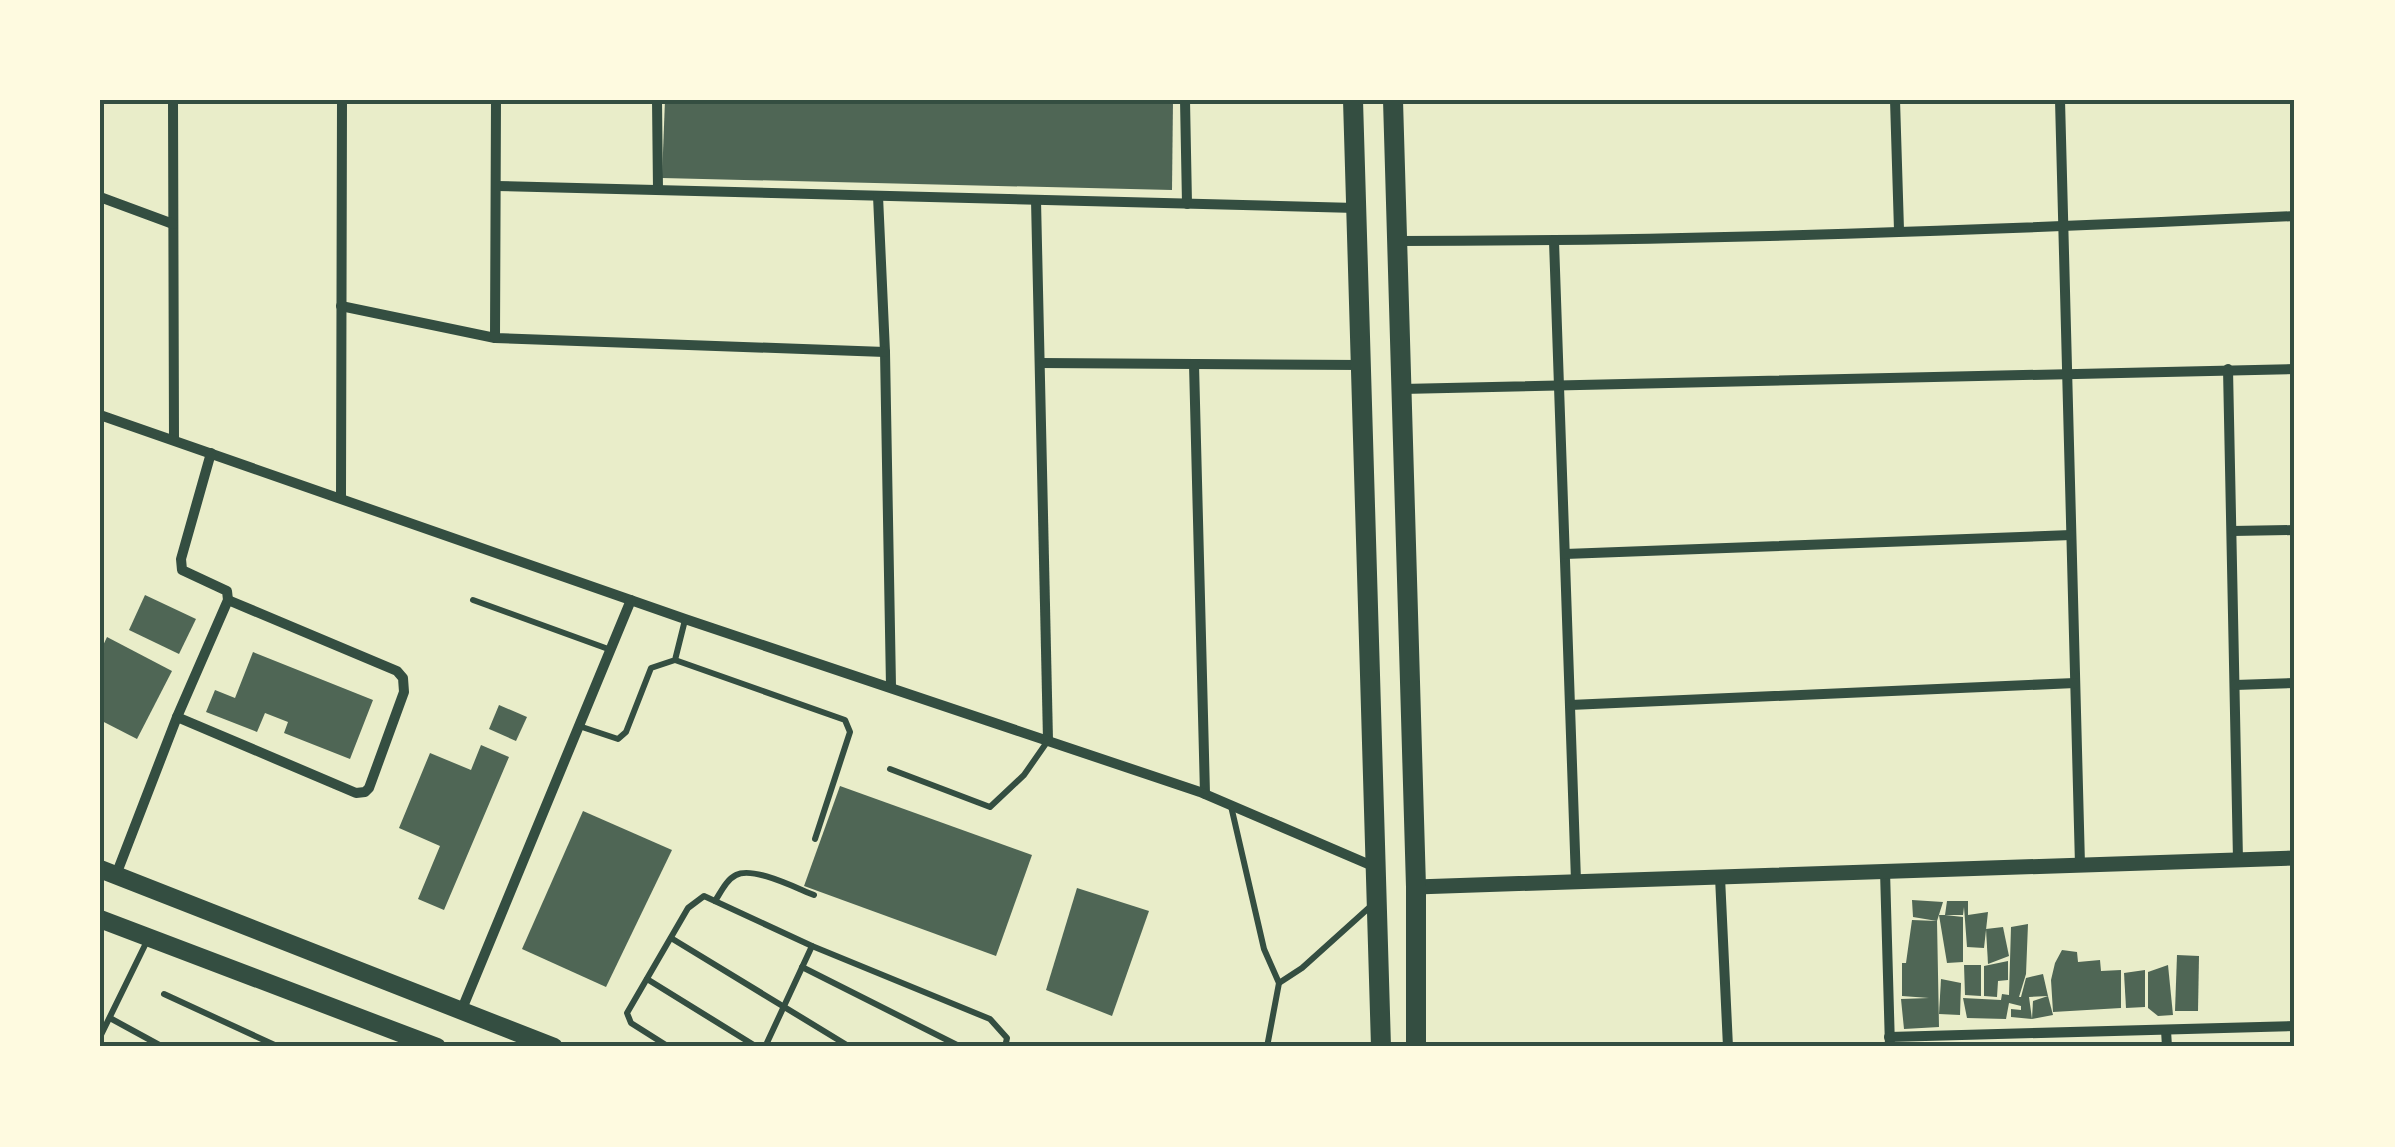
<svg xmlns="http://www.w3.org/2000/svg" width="2395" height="1147" font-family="'IBM Plex Serif',serif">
<rect width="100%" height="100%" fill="#e9edc9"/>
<g fill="#4f6655">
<polygon points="665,100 1173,100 1172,190 662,178"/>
<polygon points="145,595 196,619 179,654 129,630"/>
<polygon points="107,637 172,671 137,739 100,720 100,652"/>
<polygon points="253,652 373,700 350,759 284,733 288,722 265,713 257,732 206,712 215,690 235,698"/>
<polygon points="499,705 527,717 516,741 489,729"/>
<polygon points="481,745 509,757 444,910 418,899 440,846 399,828 430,753 471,770"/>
<polygon points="840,786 1032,855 996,956 804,886"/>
<polygon points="583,811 672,850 606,987 522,949"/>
<polygon points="1077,888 1149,911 1112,1016 1046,990"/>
<polygon points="1912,900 1943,902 1937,921 1939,1027 1904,1029 1901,999 1929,998 1902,996 1902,963 1906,963 1912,920 1937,921 1913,917"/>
<polygon points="1947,901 1968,901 1968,915 1988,912 1984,948 1967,947 1964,907 1963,915 1945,915 1963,917 1963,962 1947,963 1939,915 1945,915"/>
<polygon points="2028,924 2026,974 2019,997 2021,997 2026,978 2043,974 2048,996 2029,997 2032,1019 2011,1017 2011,1009 2021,1010 2021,1006 2009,1003 2006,1019 1967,1018 1963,998 2001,1000 2002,994 2009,995 2011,927"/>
<polygon points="2003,927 2009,956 1988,964 1986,929"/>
<polygon points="2062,950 2077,952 2078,962 2100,960 2101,971 2121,970 2121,1008 2053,1012 2051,980 2055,963"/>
<polygon points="2177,955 2199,956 2198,1011 2175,1011"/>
<polygon points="2008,961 2008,980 1998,981 1997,997 1984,996 1984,966"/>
<polygon points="1964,965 1981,965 1981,996 1965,995"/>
<polygon points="2168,965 2173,1015 2158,1016 2148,1008 2148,972"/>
<polygon points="2145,970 2145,1007 2126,1008 2124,973"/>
<polygon points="1941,979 1961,983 1960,1015 1939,1014"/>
<polygon points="2048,996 2053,1015 2032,1019 2033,1001"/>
</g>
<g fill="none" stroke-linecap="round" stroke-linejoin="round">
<g stroke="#344e41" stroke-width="6">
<polyline points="473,600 611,650"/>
<polyline points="675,660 845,720 850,732 815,839"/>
<polyline points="579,726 618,739 626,732 651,668 675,660 685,620"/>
<polyline points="890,769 990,807 1024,775 1047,742"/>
<polyline points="1231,806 1264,949 1279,983"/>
<path d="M715,901C721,892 726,880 736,875C753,866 796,888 814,895"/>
<polyline points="671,938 850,1047"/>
<polyline points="802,967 961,1047"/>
<polyline points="647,979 757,1047"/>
<polyline points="164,994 279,1047"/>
<polyline points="110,1018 163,1047"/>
<polyline points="100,1037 148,939"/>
<polyline points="669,1047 631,1023 627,1013 688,908 704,896 812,946 990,1019 1007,1038 1005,1047"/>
<polyline points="765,1047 812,946"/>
<polyline points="1267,1047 1279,983 1302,968 1372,905"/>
</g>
<g stroke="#344e41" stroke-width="10">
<polyline points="173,100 174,440"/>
<polyline points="657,100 658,190"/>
<polyline points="1185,100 1187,204"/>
<polyline points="1895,100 1899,230"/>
<polyline points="2060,100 2080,865"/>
<polyline points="496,186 1356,208"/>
<polyline points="878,196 885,352 891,686"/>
<polyline points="100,197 173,224"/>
<polyline points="1036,200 1048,740"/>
<path d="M1398,241C1697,241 1996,230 2295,216"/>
<polyline points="1554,241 1576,881"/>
<polyline points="341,306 495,338 885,352"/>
<polyline points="495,338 496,100"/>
<polyline points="1040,363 1362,365"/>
<polyline points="1194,364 1205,794"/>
<polyline points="2228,369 2238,860"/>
<polyline points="1402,389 2295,369"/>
<polyline points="100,415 685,619 1200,792 1375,867"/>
<polyline points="341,498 342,100"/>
<polyline points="2232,531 2295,530"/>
<polyline points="1565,554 2071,535"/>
<polyline points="2235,685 2295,683"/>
<polyline points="1570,705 2075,683"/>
<polyline points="177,717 356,793 365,792 369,788 404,692 403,678 397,671 228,600"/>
<polyline points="1885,871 1890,1047"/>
<polyline points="116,875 177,717 228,600 227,591 182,570 181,559 211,453"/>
<polyline points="1720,877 1728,1047"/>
<polyline points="462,1009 631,600"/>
<polyline points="2166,1030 2167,1047"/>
<polyline points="1889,1037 2295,1026"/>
</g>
<polyline stroke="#344e41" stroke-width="15" points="1416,887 2295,858"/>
<g stroke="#344e41" stroke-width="18">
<polyline points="100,869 554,1047"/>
<polyline points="100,919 437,1047"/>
</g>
<g stroke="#344e41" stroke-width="20">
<polyline points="1353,100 1381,1047"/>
<polyline points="1393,100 1416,887 1416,1047"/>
</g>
</g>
<rect width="2395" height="1147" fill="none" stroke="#fefae0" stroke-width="205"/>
<rect x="102" y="102" width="2190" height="942" fill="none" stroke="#344e41" stroke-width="4"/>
</svg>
